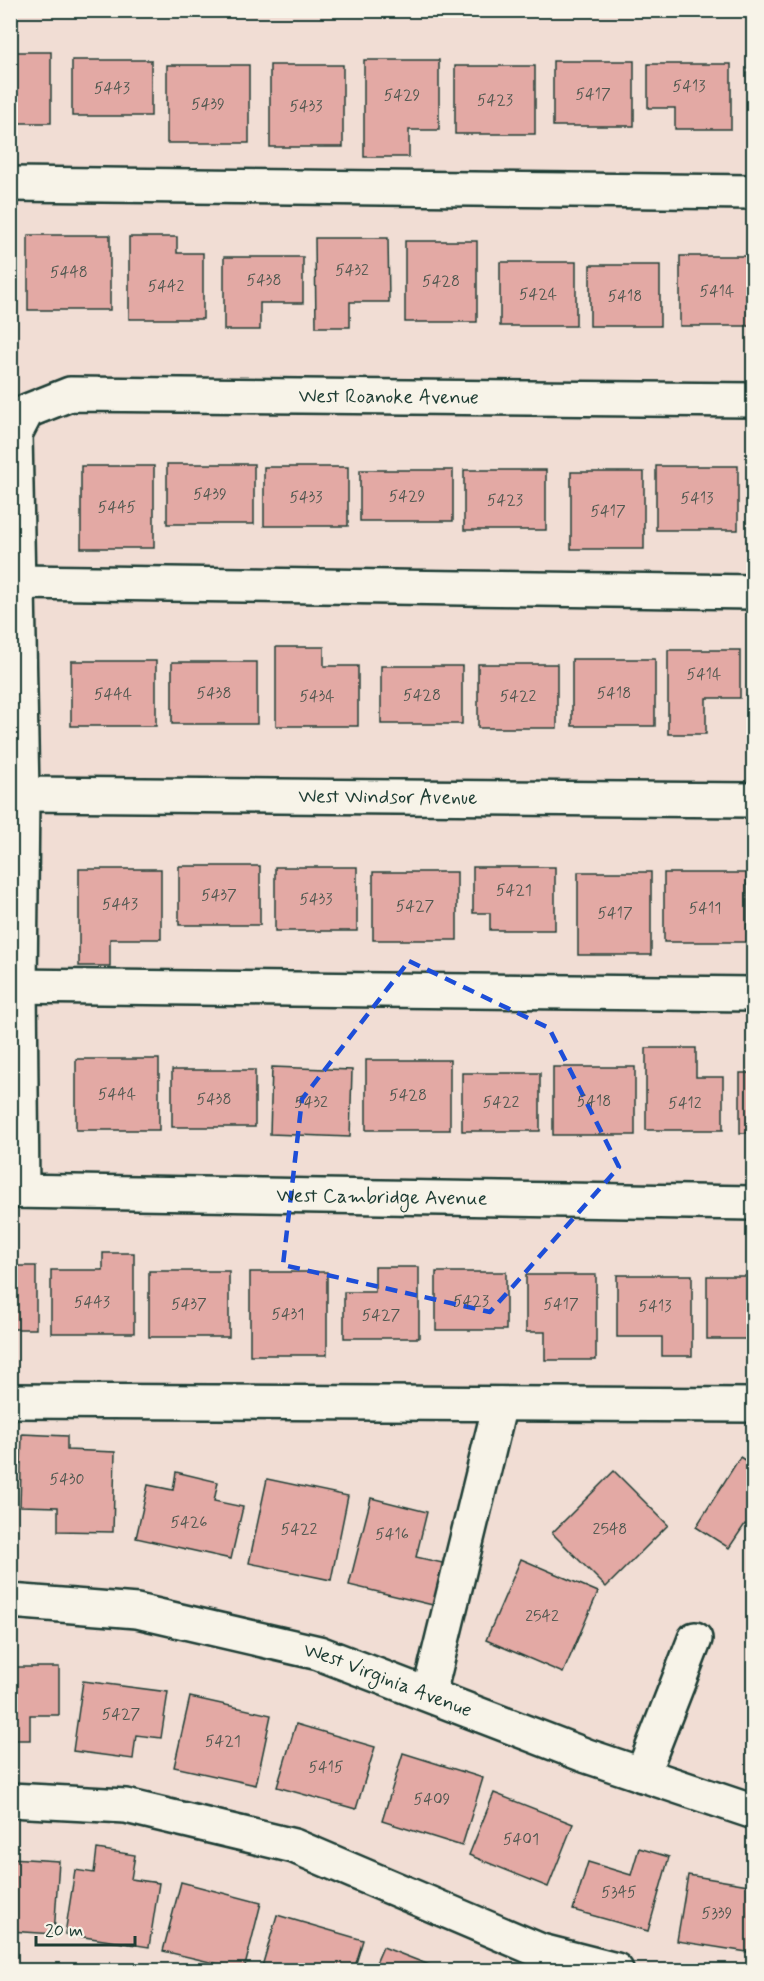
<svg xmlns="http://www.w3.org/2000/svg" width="764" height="1981" font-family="Mynerve,sans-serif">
<rect width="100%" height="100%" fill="#f1ddd4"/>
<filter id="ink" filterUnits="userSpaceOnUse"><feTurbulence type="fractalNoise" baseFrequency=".0167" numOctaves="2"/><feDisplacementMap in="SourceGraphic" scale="12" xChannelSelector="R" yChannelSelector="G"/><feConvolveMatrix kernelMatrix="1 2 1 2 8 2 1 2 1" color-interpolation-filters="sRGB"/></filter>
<g filter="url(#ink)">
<g fill="#e3a9a4" stroke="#1f3d34" stroke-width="1.5">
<rect x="10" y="52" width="41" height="71"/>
<rect x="72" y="60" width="79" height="56"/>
<polygon points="364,60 439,60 439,130 409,130 409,157 364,157"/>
<rect x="553" y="61" width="81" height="65"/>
<polygon points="648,64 731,64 731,129 675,129 675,108 648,108"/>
<rect x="167" y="65" width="82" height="78"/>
<rect x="270" y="65" width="73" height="82"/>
<rect x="748" y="65" width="6" height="60"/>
<rect x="455" y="66" width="80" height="68"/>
<rect x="28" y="235" width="82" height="75"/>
<polygon points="129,237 177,237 177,253 203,253 203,319 129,319"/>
<polygon points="315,238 388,238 389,302 350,302 350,327 316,327"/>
<rect x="405" y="241" width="72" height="81"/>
<rect x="680" y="256" width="74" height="70"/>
<polygon points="224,257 303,257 303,303 260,303 260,330 224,330"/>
<rect x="500" y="262" width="76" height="64"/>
<rect x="590" y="265" width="70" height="61"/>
<rect x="167" y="464" width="87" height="60"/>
<rect x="81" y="466" width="73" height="82"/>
<rect x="656" y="466" width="82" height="64"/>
<rect x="264" y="467" width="84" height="59"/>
<rect x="360" y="470" width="93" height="51"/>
<rect x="464" y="470" width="82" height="60"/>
<rect x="571" y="472" width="73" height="77"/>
<polygon points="276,647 324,647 324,666 358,666 358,726 276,726"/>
<polygon points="668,650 740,650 740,698 706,698 706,734 668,734"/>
<rect x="572" y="659" width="83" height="67"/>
<rect x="71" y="661" width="85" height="65"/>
<rect x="172" y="662" width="85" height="62"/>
<rect x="478" y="664" width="79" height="64"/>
<rect x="381" y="666" width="81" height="58"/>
<rect x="179" y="866" width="81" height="59"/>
<rect x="275" y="867" width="82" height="64"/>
<polygon points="473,867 555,867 555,930 490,930 490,913 473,913"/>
<polygon points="79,869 161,869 161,939 110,939 110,966 79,966"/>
<rect x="373" y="872" width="84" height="68"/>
<rect x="578" y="872" width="73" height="83"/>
<rect x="664" y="873" width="83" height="69"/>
<polygon points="646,1048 696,1048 696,1077 723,1077 723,1130 646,1130"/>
<rect x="76" y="1059" width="83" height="71"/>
<rect x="366" y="1060" width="84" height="70"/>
<polygon points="272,1067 352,1070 350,1137 270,1134"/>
<rect x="553" y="1067" width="82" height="68"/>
<rect x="172" y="1070" width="83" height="57"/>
<rect x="462" y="1073" width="78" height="58"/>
<rect x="740" y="1073" width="14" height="60"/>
<polygon points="103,1253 134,1253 134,1333 51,1333 51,1270 103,1270"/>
<rect x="10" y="1266" width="26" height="63"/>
<polygon points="375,1267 419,1267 419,1338 344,1338 344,1292 375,1292"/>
<rect x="149" y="1271" width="80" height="66"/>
<rect x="250" y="1272" width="77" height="83"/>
<rect x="436" y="1272" width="70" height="58"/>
<polygon points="526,1275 596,1275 596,1360 545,1360 545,1332 526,1332"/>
<polygon points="617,1275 692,1275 692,1356 662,1356 662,1337 617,1337"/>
<rect x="707" y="1276" width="47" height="63"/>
<polygon points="22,1434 67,1436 67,1450 115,1452 113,1532 58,1531 58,1507 20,1506"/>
<polygon points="740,1457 754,1466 754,1530 745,1524 729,1548 696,1527"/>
<polygon points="614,1471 668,1525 606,1587 552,1533"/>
<polygon points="176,1472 218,1482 214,1501 243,1507 231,1559 136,1538 148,1485 173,1490"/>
<polygon points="267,1479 348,1496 331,1580 249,1563"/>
<polygon points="371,1498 427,1512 416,1557 447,1564 437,1606 349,1585"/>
<polygon points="521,1559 598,1592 563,1673 486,1640"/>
<polygon points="10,1667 59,1667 59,1715 30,1715 30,1740 10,1740"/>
<polygon points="83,1681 168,1692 161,1738 136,1735 133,1759 73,1751"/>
<polygon points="190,1697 271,1715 256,1785 174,1767"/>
<polygon points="296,1724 375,1747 356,1809 277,1787"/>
<polygon points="403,1753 483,1778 462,1846 382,1821"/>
<polygon points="494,1793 573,1824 548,1887 469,1855"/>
<polygon points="639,1848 669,1857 648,1931 573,1910 588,1862 631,1875"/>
<polygon points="97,1849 135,1855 131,1879 159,1883 149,1947 65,1934 75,1870 94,1873"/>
<polygon points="10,1858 59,1861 54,1934 10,1931"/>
<polygon points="688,1875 754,1886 754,1953 677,1941"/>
<polygon points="181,1882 261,1903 244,1970 163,1951"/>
<polygon points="277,1915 363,1940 354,1970 261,1970"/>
<polygon points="383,1947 437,1968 436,1970 373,1970"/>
</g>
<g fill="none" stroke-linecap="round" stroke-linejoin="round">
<g stroke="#1f3d34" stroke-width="38">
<g id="minor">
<polyline points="10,184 754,192"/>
<polyline points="17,582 754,592"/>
<path id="s1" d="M22,794L754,800"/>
<polyline points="10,986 754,994"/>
<path id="s2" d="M10,1191L754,1203"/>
<path id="s3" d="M22,1191L20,986L22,794L15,434L27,411L70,394L754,400"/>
<polyline points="10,1401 754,1405"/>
<path id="s4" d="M10,1601L137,1611L319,1653L587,1756L754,1812"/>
<polyline points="429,1694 500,1404"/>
<polyline points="642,1775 695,1639"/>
<polyline points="10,1800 126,1806 294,1846 541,1951 616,1970"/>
</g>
</g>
<use href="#minor" stroke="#f7f3e8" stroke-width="33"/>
</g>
</g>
<path fill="none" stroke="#1d4ed8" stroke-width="4.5" stroke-dasharray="12 8" stroke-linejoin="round" d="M409,961L549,1028L619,1167L490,1312L283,1265L302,1099Z"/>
<g text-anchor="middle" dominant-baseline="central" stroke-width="5" stroke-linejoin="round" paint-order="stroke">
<g font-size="16" fill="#505850">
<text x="689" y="86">5413</text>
<text x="112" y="88">5443</text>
<text x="593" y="94">5417</text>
<text x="402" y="95">5429</text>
<text x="495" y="100">5423</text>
<text x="208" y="104">5439</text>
<text x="306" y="106">5433</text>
<text x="352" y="270">5432</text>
<text x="69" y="272">5448</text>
<text x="264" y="280">5438</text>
<text x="441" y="281">5428</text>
<text x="166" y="286">5442</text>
<text x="717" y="291">5414</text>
<text x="538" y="294">5424</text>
<text x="625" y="296">5418</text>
<text x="210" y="494">5439</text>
<text x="407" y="496">5429</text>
<text x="306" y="497">5433</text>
<text x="697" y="498">5413</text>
<text x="505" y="500">5423</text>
<text x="117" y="507">5445</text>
<text x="608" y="511">5417</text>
<text x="704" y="674">5414</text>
<text x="214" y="693">5438</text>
<text x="614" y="693">5418</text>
<text x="113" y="694">5444</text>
<text x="422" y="695">5428</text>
<text x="317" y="696">5434</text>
<text x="518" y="696">5422</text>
<text x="514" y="890">5421</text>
<text x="219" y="895">5437</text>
<text x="316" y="899">5433</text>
<text x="120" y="904">5443</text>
<text x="415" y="906">5427</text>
<text x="705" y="908">5411</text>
<text x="615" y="913">5417</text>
<text x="117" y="1094">5444</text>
<text x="408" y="1095">5428</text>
<text x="214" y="1099">5438</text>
<text x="594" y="1101">5418</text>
<text x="311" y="1102">5432</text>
<text x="501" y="1102">5422</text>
<text x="685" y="1103">5412</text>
<text x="471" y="1301">5423</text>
<text x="92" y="1302">5443</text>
<text x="189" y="1304">5437</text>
<text x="561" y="1304">5417</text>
<text x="655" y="1306">5413</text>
<text x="288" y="1314">5431</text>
<text x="381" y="1315">5427</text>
<text x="67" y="1479">5430</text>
<text x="189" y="1522">5426</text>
<text x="299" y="1529">5422</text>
<text x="610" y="1529">2548</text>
<text x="392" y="1534">5416</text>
<text x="542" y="1616">2542</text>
<text x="121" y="1714">5427</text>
<text x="223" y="1741">5421</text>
<text x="326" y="1767">5415</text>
<text x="432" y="1799">5409</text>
<text x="521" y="1839">5401</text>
<text x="619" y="1892">5345</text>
<text x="717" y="1913">5339</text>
</g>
<g font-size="20" fill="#1f3d34" stroke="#f7f3e8">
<text stroke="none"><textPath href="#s3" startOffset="1148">West Roanoke Avenue</textPath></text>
<text stroke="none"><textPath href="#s1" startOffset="366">West Windsor Avenue</textPath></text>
<text stroke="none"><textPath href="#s2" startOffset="372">West Cambridge Avenue</textPath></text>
<text stroke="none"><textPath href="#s4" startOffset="388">West Virginia Avenue</textPath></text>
</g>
</g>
<rect width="764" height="1981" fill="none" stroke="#f7f3e8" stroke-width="36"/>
<rect x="18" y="18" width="728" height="1945" fill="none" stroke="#1f3d34" stroke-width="2" filter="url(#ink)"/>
<path d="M36 1936v9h99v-9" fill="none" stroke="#1f3d34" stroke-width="3"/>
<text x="45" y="1936" font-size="18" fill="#1f3d34" stroke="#f7f3e8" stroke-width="4.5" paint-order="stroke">20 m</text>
</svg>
